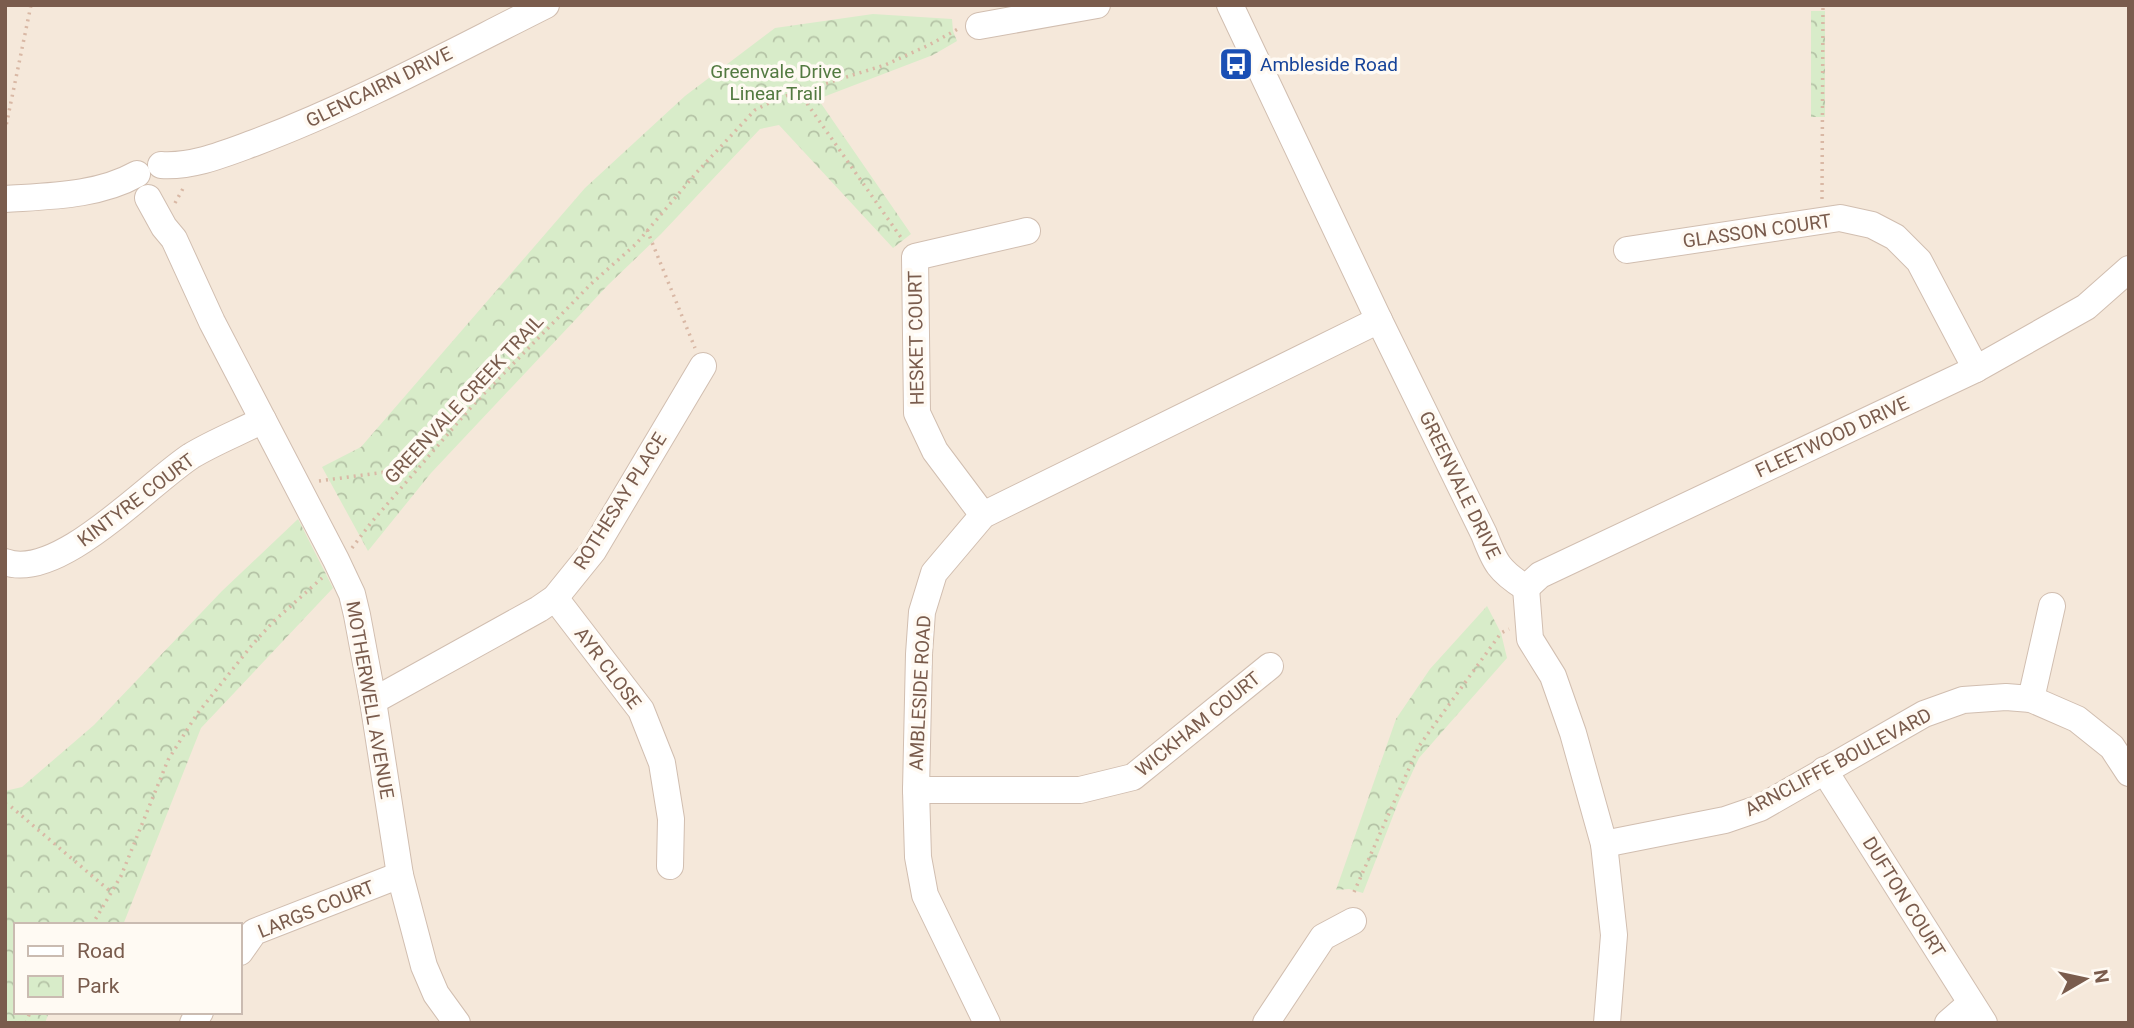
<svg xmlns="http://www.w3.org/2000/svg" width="2134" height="1028" font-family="Roboto,sans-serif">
<defs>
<pattern id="park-crowns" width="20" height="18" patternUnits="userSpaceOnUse" patternTransform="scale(1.75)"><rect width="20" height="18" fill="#d8ecc9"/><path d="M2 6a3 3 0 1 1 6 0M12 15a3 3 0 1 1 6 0" fill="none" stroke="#b4c2a5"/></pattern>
</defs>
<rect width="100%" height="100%" fill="#fdf6ec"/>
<path fill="#f5e8da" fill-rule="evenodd" d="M5,5H2129V1023H5ZM16,925H240V1012H16Z"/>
<g fill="url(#park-crowns)">
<rect x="1811" y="11" width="14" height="106"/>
<polygon points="873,14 952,19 953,31 957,41 933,55 818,99 911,234 893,248 779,125 760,129 661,234 608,285 431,473 368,551 322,467 361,447 585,188 685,96 775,28"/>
<polygon points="298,519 333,588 201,728 123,925 16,925 16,1012 49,1012 45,1023 5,1023 5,791 22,787 94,725 222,591"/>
<polygon points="1487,606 1501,633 1507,658 1419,758 1398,803 1363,893 1349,889 1336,890 1396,719 1430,669"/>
</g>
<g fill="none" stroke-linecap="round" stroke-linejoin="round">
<g stroke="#d1beb0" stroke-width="28">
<g id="minor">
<path d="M1230,5L1379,320L1484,534C1495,563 1499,571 1526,588"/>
<polyline points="979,26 1097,5"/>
<path d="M161,165C193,167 224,154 254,143C355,105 450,53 546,5"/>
<polyline points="148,198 164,227 174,239 212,322 336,560 352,594 357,615 373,701 400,875 424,966 436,994 457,1023"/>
<path d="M5,199C49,196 98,196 137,174"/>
<polyline points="1627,250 1840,218 1872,225 1895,237 1919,261 1976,369"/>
<polyline points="983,515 935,451 917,413 915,257 1027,231"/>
<path d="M5,562C58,582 148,484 191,456C214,442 240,432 263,420"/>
<polyline points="1526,588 1540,575 1976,369 2086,307 2129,269"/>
<polyline points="1526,588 1530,639 1553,676 1573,733 1604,844 1614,935 1607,1023"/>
<polyline points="555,598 641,710 662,763 671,819 670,866"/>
<polyline points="2031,699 2052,606"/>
<polyline points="373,701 539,609 555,598 593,551 703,366"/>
<polyline points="1824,770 1984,1023"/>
<polyline points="916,790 1080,790 1133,777 1270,666"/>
<polyline points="1604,844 1725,820 1760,808 1924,714 1963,700 2006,697 2031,699 2077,719 2112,747 2129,773"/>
<polyline points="240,952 254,932 400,875"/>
<polyline points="193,1023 200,1012"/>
<polyline points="987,1023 925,895 918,857 916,790 919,654 922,612 934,573 983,515 1379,320"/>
<polyline points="1266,1023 1323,937 1353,921"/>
<polyline points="1948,1023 1971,1003"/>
</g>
</g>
<g stroke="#d9b8a5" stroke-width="3.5" stroke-dasharray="2 5" stroke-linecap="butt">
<polyline points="799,92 902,239"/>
<polyline points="5,131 31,5"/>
<polyline points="1822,199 1823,5"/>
<polyline points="175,203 185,185"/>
<polyline points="647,230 695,348"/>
<polyline points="319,481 415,468"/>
<polyline points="352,548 370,524 473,405 591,284 636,244 697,172 755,110 779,98 885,65 929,45 958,29"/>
<polyline points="5,804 9,805 111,892"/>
<polyline points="1354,892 1419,746 1501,633 1509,629"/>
<polyline points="92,925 121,876 168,760 197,714 252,645 274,621 322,578"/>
<polyline points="26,1023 30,1012"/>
</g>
<use href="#minor" stroke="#fff" stroke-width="26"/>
</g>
<defs>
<g id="bus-square" transform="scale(1.75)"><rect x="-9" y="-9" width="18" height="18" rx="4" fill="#1a4fb4" stroke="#fffaf3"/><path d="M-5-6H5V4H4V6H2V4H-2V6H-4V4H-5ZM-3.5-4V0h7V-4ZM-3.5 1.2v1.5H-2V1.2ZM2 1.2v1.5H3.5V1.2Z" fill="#fff"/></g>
</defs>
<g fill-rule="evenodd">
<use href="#bus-square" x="1236" y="64"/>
</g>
<g text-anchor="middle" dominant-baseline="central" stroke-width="7" stroke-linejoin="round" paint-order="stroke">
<g font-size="19" fill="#164399" stroke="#fffaf3" text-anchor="start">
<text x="1260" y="64">Ambleside Road</text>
</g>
<g font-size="19" fill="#537a41" stroke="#fffaf3">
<text x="776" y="71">Greenvale Drive<tspan x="776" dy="22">Linear Trail</tspan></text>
</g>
<g font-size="19" fill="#7a5c4d" stroke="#fffaf3">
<text transform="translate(379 87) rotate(-26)">GLENCAIRN DRIVE</text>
<text transform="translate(1757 231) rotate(-8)">GLASSON COURT</text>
<text transform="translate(916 338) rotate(-91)">HESKET COURT</text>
<text transform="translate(464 399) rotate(-47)">GREENVALE CREEK TRAIL</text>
<text transform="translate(1832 437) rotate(-25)">FLEETWOOD DRIVE</text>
<text transform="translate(1460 485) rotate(64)">GREENVALE DRIVE</text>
<text transform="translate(136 500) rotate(-37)">KINTYRE COURT</text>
<text transform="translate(620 501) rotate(-58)">ROTHESAY PLACE</text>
<text transform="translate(608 668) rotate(53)">AYR CLOSE</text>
<text transform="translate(920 693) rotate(-87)">AMBLESIDE ROAD</text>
<text transform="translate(370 700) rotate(80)">MOTHERWELL AVENUE</text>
<text transform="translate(1198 724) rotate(-39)">WICKHAM COURT</text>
<text transform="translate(1838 762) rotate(-28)">ARNCLIFFE BOULEVARD</text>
<text transform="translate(1904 897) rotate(58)">DUFTON COURT</text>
<text transform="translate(316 909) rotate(-22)">LARGS COURT</text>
</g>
</g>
<rect width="2134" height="1028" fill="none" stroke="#7a5c4d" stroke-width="14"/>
<rect x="14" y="923" width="228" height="91" fill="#fffaf3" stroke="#cabbb1" stroke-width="2"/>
<rect x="28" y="946" width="35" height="10" fill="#ffffff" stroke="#cabbb1" stroke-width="2"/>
<text x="77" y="958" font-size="21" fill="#7a5c4d">Road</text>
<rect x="28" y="976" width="35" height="21" fill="url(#park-crowns)" stroke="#cabbb1" stroke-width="2"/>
<text x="77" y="993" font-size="21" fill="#7a5c4d">Park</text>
<g transform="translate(2085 979) rotate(81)" stroke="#fffaf3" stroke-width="5" paint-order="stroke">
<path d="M0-5L12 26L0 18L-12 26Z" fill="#7a5c4d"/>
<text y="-10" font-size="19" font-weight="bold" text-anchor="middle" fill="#7a5c4d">N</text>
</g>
</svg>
